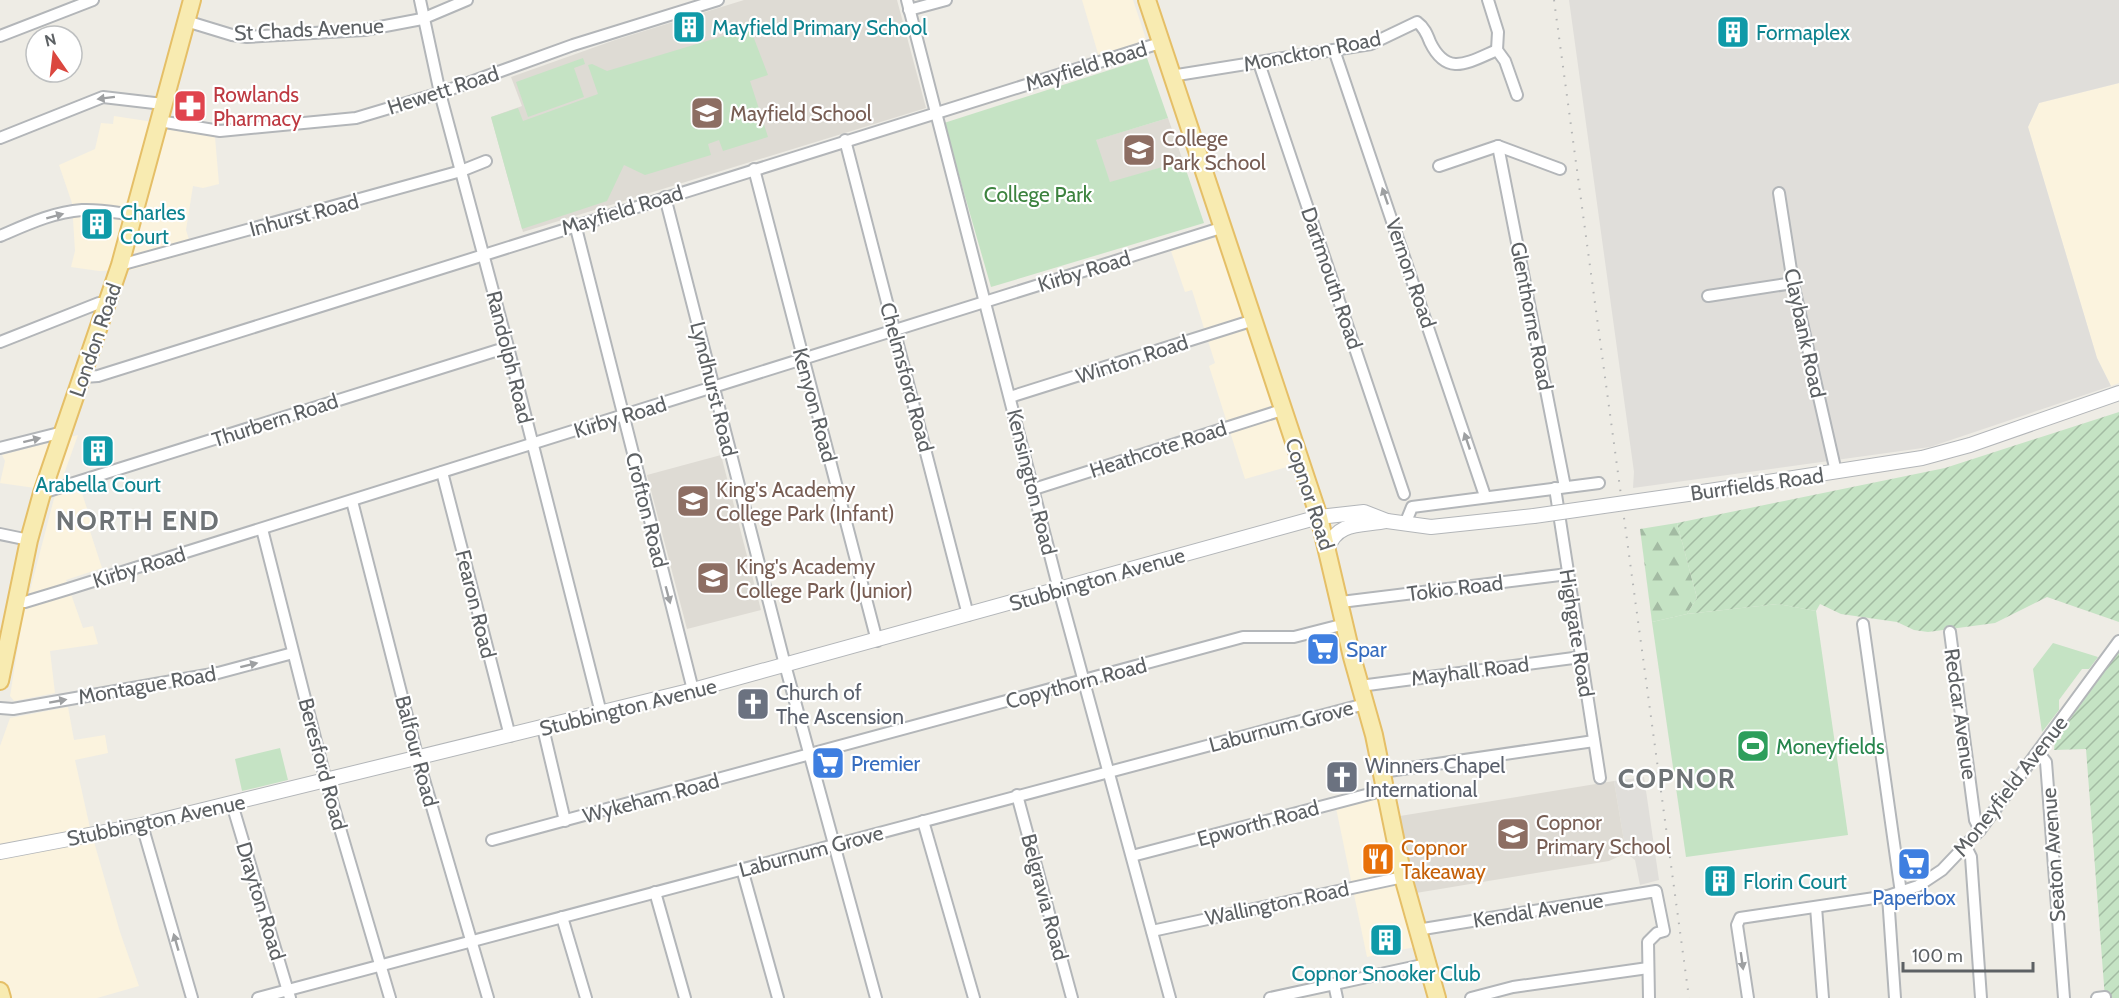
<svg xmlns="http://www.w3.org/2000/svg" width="2119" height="998" font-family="Cabin,sans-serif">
<defs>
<pattern id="forest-firs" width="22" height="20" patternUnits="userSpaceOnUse" patternTransform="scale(1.5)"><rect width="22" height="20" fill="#c5e3c4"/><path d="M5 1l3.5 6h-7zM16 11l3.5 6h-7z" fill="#a3bba3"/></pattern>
<pattern id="garden-furrows" width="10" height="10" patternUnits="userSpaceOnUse" patternTransform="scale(1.5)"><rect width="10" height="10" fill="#c5e3c4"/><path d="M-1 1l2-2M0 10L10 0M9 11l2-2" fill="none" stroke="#a3bba3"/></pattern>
</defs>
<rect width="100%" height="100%" fill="#eeece5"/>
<g fill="#fbf3de">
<polygon points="1082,0 1133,0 1147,42 1099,57"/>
<polygon points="2119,83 2119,383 2111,386 2097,358 2028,127 2039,103"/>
<polygon points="114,116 173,125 215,137 219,184 203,188 193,186 186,230 193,252 131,270 99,271 71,267 75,251 72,203 59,165 95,149 101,123 113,124"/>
<polygon points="1217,237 1294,465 1245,479 1209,366 1215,363 1192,290 1185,292 1171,251"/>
<polygon points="78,435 64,474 68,478 76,475 94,530 90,531 102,568 66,580 83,628 93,626 98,644 50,651 55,693 14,701 10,696 22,621 56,491 0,483 5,461 2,455"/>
<polygon points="68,707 74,740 105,735 108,753 75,760 90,828 120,932 139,986 97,998 0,998 0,746 10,718"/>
<polygon points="1379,796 1415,947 1367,957 1336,808"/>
</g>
<g fill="#e0deda">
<polygon points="1569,0 2119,0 2119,83 2039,103 2028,127 2097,358 2111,386 1930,447 1633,488 1634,472"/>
<polygon points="1644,777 1659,880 1640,885 1635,860 1626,853 1614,781"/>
</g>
<g fill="#dedbd4">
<polygon points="744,0 897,0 926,108 523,232 491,117 522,106 511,77 615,40"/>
<polygon points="1168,118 1183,161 1110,183 1095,140"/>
<polygon points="721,455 761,610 687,629 647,475"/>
<polygon points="1614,781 1626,853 1609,861 1416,893 1400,816"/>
</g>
<g fill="#c5e3c4">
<polygon points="750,28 768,75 750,81 768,137 723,151 719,140 708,144 711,155 645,175 624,165 607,201 522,229 491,117 518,108 523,121 598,94 588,65 592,64 607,71"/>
<polygon points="583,58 585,64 574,68 584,97 528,117 516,82"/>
<polygon points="1147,58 1168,118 1096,140 1110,182 1183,161 1204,223 991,287 944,123"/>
<polygon points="1778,604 1816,611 1848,835 1686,857 1652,622 1687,614"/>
<polygon points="2053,643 2098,657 2089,669 2082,669 2059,700 2059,710 2042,732 2033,669"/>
<polygon points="280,748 288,780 242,791 235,759"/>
</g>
<polygon fill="url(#forest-firs)" points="1677,523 1697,598 1687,614 1652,622 1640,529"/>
<g fill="url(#garden-furrows)">
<polygon points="2119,412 2119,622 2047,597 1995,623 1928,632 1914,630 1897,622 1841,614 1820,604 1816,611 1778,604 1687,614 1697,598 1677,523 1945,468"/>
<polygon points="2119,649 2119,998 2105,998 2086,749 2054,750 2055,739 2061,739 2062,731"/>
</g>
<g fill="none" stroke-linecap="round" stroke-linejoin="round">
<g stroke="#b3b6b9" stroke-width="14">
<g id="minor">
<polyline points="420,0 440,93 508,347 601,713"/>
<polyline points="907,0 1059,590 1170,998"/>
<polyline points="1488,0 1498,32 1497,50 1505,61 1517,95"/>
<polyline points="909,10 946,0"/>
<polyline points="186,21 232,35 247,37 364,30 422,19 467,0"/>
<polyline points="0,36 93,0"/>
<polyline points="1334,50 1485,496"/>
<polyline points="1259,63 1404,494"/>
<path d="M1171,76L1371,44L1417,22C1424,27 1427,34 1430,42C1447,77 1467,63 1497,50"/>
<polyline points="159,121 220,131 356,118 440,93 573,45 718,0"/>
<polyline points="0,138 103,97 163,104"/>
<polyline points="845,140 968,615"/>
<polyline points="1498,146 1565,487"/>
<polyline points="1439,166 1498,146 1560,169"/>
<polyline points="754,169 877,641"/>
<polyline points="1779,193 1793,283 1836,472"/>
<polyline points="665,197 784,661 876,998"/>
<polyline points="575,224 693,690"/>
<path d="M0,236C26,225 53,212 82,210C100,209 118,213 135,215"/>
<polyline points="120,265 461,171 486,161"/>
<polyline points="1708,296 1793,283"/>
<polyline points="0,342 99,303 107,304"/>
<polyline points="84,377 98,376 1160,43"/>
<polyline points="1010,397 1254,320"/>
<polyline points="0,448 63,432"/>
<polyline points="442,472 510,736"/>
<polyline points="1555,488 1600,778"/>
<polyline points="1034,489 1282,410"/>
<polyline points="42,493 508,347"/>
<polyline points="352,501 418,759 488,998"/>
<polyline points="1405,524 1412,507 1599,483"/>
<polyline points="262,529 326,781 390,998"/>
<polyline points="0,534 29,540"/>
<polyline points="16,601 25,602 68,589 1224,227"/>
<polyline points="1341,602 1568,574"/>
<polyline points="1863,624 1901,893"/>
<polyline points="1950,632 1975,820 1980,830"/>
<polyline points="1360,686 1581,657"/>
<polyline points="0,708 13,709 218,673 293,653"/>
<polyline points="543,728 565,821"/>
<polyline points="2038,752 2046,762 2064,998"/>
<polyline points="1382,772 1594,741"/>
<polyline points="1017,795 1072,998"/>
<polyline points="232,804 290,998"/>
<polyline points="923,821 974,998"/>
<polyline points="142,825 192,998"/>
<polyline points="492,840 1243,637 1294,637 1345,624"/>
<polyline points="1966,847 1971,857 1981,998"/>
<polyline points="1132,856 1385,790"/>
<polyline points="742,869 778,998"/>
<polyline points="655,892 685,998"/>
<polyline points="1888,896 1895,998"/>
<polyline points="1816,907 1823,998"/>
<polyline points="562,917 586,998"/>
<polyline points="1417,930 1656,891 1664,931 1657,933 1648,942 1649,998"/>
<polyline points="1152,931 1403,877"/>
<polyline points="1334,984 1337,998"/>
<polyline points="258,998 1365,704"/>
<polyline points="1270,998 1427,964"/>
<polyline points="1471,998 1513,987 1648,968"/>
<polyline points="1748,998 1737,925 1740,918 1888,896 1918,886 1942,870 1980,830 2119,641"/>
<polyline points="2097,998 2105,997"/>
</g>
</g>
<g stroke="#b3b6b9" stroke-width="16">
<g id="tertiary">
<polyline points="1709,491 1922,458 1970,445 2119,393"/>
<path d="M1328,548C1337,521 1362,526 1387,521"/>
<polyline points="0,852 142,825 693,690 1319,517 1364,512 1387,521 1431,527 1534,516"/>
</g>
</g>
<g stroke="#e5bf67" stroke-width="20">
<g id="primary">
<polyline points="1147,0 1319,517 1352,657 1374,735 1403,877 1437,998"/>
<polyline points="0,681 29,540 42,493 120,265 192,0"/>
<polyline points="0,991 2,998"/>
</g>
</g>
<use href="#minor" stroke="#fff" stroke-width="10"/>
<use href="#tertiary" stroke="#fff" stroke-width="14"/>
<use href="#primary" stroke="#f8ebb1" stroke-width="16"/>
<polyline stroke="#b3b4b4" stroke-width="2" stroke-dasharray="1.5 8" stroke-linecap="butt" points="1554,0 1689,998"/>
<g stroke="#b3b6b9" stroke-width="16" stroke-linecap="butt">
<polyline id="tertiary-bridge" points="1534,516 1709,491"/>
</g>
<use href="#tertiary-bridge" stroke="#fff" stroke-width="14"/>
</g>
<defs><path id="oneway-solid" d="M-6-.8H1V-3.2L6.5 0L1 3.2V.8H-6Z" transform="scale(1.5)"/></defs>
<g fill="#9ea0a2">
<use href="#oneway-solid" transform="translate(106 98) rotate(173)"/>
<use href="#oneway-solid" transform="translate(1385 196) rotate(-109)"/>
<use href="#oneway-solid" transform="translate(55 216) rotate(-15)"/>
<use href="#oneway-solid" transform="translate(32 440) rotate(-14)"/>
<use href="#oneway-solid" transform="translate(1467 441) rotate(-109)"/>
<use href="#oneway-solid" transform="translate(668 595) rotate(75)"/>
<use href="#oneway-solid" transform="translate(249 665) rotate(-14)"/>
<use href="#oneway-solid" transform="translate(58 701) rotate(-10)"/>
<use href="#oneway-solid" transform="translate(176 942) rotate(-106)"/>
<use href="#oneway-solid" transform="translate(1742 961) rotate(82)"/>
</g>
<defs>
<g id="building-square" transform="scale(1.725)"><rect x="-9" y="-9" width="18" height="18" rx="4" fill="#0f9aa8" stroke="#fff"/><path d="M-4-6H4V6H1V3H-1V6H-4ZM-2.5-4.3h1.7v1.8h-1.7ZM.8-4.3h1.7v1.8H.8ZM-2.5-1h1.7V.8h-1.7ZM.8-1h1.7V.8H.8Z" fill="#fff"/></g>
<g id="pharmacy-square" transform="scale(1.725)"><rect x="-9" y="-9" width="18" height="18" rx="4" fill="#e0444e" stroke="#fff"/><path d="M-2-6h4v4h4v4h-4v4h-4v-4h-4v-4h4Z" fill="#fff"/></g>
<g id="school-square" transform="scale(1.725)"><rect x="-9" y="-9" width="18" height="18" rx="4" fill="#8d6e63" stroke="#fff"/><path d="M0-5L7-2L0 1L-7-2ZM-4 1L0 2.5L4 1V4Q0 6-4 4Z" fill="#fff"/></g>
<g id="supermarket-square" transform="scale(1.725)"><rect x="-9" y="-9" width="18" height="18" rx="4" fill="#3f7fe0" stroke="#fff"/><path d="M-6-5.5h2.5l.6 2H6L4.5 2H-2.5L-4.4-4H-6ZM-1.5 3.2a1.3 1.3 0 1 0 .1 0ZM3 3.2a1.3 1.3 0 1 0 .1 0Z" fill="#fff"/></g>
<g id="church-square" transform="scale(1.725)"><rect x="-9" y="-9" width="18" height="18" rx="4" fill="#6b7280" stroke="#fff"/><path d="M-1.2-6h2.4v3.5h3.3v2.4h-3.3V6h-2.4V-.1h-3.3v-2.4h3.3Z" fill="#fff"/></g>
<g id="stadium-square" transform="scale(1.725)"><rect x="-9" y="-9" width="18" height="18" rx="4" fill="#2e9e5b" stroke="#fff"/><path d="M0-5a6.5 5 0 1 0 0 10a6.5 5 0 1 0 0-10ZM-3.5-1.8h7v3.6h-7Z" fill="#fff"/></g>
<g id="restaurant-square" transform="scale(1.725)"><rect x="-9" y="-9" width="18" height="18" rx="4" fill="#e8710a" stroke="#fff"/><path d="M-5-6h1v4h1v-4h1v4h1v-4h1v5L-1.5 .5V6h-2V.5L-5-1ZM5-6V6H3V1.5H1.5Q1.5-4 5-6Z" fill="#fff"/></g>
</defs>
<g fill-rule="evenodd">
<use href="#building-square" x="689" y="27"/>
<use href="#building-square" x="1733" y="32"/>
<use href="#pharmacy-square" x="190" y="106"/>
<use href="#school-square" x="707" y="113"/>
<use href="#school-square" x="1139" y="150"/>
<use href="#building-square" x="97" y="224"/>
<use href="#building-square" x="98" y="451"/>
<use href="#school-square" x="693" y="501"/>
<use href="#school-square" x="713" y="578"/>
<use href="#supermarket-square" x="1323" y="649"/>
<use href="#church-square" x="753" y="704"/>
<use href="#stadium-square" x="1753" y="746"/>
<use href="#supermarket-square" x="828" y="763"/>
<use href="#church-square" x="1342" y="777"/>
<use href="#school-square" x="1513" y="834"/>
<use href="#restaurant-square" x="1378" y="859"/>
<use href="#supermarket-square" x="1914" y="864"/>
<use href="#building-square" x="1720" y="881"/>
<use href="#building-square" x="1386" y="940"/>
</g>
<g text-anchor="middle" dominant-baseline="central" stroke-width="4.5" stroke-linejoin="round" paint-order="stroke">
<g font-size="21" fill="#0d838f" stroke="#fff" text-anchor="start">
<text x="712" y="27">Mayfield Primary School</text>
<text x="1756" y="32">Formaplex</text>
<text x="120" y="212">Charles<tspan x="120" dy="24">Court</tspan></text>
<text x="98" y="484" text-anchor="middle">Arabella Court</text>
<text x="1743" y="881">Florin Court</text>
<text x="1386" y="973" text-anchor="middle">Copnor Snooker Club</text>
</g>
<g font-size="21" fill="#5d6164" stroke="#fff">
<text transform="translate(309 29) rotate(-3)">St Chads Avenue</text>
<text transform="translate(1312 51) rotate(-11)">Monckton Road</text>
<text transform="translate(1086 66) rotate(-17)">Mayfield Road</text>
<text transform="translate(443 90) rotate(-18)">Hewett Road</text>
<text transform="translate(622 210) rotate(-17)">Mayfield Road</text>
<text transform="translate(304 215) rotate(-15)">Inhurst Road</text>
<text transform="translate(1084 271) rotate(-17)">Kirby Road</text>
<text transform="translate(1411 273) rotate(71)">Vernon Road</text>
<text transform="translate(1332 278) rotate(71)">Dartmouth Road</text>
<text transform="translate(1532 316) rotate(79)">Glenthorne Road</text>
<text transform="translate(1805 333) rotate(78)">Claybank Road</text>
<text transform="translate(95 340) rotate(-71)">London Road</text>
<text transform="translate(510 357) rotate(76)">Randolph Road</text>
<text transform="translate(1132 359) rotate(-18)">Winton Road</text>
<text transform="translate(907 377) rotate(75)">Chelmsford Road</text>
<text transform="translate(714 389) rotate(76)">Lyndhurst Road</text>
<text transform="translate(815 405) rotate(75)">Kenyon Road</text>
<text transform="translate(620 417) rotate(-17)">Kirby Road</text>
<text transform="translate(275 420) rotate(-18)">Thurbern Road</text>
<text transform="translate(1158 449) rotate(-18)">Heathcote Road</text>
<text transform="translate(1032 482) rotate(76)">Kensington Road</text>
<text transform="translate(1757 484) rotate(-8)">Burrfields Road</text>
<text transform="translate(1310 494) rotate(72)">Copnor Road</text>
<text transform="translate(647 510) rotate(76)">Crofton Road</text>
<text transform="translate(139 567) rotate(-17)">Kirby Road</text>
<text transform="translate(1097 579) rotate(-16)">Stubbington Avenue</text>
<text transform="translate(1455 588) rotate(-7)">Tokio Road</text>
<text transform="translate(476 604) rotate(76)">Fearon Road</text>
<text transform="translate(1577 633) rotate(81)">Highgate Road</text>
<text transform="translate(1470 671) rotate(-7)">Mayhall Road</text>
<text transform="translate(1076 683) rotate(-15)">Copythorn Road</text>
<text transform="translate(147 685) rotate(-10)">Montague Road</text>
<text transform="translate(628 707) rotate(-14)">Stubbington Avenue</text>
<text transform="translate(1961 714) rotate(82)">Redcar Avenue</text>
<text transform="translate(1281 726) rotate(-15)">Laburnum Grove</text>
<text transform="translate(417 751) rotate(75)">Balfour Road</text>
<text transform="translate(323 764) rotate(75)">Beresford Road</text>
<text transform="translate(2010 786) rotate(-52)">Moneyfield Avenue</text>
<text transform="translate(651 798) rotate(-15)">Wykeham Road</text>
<text transform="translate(156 820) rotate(-12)">Stubbington Avenue</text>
<text transform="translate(1258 823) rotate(-15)">Epworth Road</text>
<text transform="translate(811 851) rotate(-15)">Laburnum Grove</text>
<text transform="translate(2053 855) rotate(-94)">Seaton Avenue</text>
<text transform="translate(1045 897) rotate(75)">Belgravia Road</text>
<text transform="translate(261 901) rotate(73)">Drayton Road</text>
<text transform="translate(1277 903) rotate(-12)">Wallington Road</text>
<text transform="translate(1538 910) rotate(-9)">Kendal Avenue</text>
</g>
<g font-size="21" fill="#be3a42" stroke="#fff" text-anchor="start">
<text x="213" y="94">Rowlands<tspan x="213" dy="24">Pharmacy</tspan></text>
</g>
<g font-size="21" fill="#785e54" stroke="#fff" text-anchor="start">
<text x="730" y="113">Mayfield School</text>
<text x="1162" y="138">College<tspan x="1162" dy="24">Park School</tspan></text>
<text x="716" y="489">King's Academy<tspan x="716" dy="24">College Park (Infant)</tspan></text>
<text x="736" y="566">King's Academy<tspan x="736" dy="24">College Park (Junior)</tspan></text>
<text x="1536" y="822">Copnor<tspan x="1536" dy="24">Primary School</tspan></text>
</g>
<g font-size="21" fill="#3d833f" stroke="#fff">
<text x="1038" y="194">College Park</text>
</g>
<g font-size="21" fill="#366cbe" stroke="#fff" text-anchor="start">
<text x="1346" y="649">Spar</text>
<text x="851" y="763">Premier</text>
<text x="1914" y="897" text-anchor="middle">Paperbox</text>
</g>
<g font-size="21" fill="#5b616d" stroke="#fff" text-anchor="start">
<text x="776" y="692">Church of<tspan x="776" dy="24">The Ascension</tspan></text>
<text x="1365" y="765">Winners Chapel<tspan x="1365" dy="24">International</tspan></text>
</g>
<g font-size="21" fill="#27864d" stroke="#fff" text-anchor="start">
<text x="1776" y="746">Moneyfields</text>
</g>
<g font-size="21" fill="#c56008" stroke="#fff" text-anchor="start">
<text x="1401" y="847">Copnor<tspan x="1401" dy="24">Takeaway</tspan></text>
</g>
<g font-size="27" font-weight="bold" letter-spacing="1.5" fill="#6e7376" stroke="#fff">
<text x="138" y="520">NORTH END</text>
<text x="1677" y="778">COPNOR</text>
</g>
</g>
<g transform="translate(54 54) rotate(346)"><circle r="28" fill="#ffffff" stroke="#bec0c1" stroke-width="1.5"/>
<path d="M0-4.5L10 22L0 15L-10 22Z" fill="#db473f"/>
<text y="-9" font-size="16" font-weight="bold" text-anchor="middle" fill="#5d6164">N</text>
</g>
<path d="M1903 962v9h130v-9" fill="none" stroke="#5d6164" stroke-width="3"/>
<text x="1912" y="962" font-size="18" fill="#5d6164" stroke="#ffffff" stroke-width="4.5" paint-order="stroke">100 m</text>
</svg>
